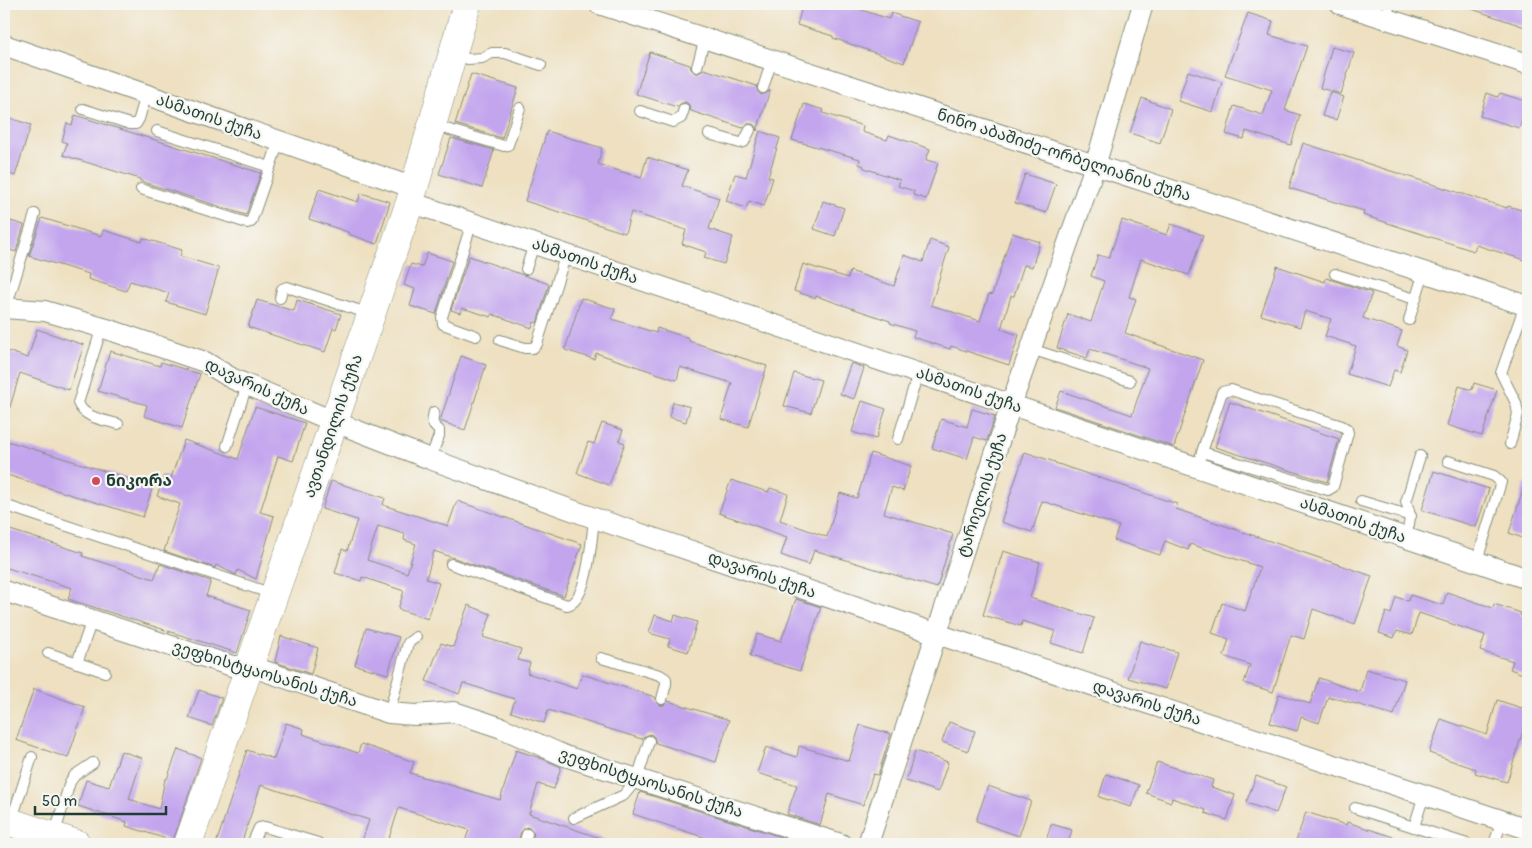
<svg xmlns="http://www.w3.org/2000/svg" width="1532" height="848" font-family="Pangolin,'Noto Sans Georgian',sans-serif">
<rect width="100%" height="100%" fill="#f6f6f2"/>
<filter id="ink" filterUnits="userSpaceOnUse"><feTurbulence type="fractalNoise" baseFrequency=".02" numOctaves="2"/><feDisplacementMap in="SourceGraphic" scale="10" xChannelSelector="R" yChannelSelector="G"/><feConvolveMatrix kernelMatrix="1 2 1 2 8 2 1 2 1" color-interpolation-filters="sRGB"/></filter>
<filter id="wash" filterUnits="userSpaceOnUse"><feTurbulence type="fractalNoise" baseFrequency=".0096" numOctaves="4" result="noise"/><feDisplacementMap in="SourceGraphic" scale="20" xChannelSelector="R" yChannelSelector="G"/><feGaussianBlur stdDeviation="1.12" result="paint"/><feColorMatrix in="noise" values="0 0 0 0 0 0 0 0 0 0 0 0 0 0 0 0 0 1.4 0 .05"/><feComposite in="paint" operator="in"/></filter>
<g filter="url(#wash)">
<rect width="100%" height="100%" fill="#eee0c0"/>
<g id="blocks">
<g fill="#c3a5ee" fill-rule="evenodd">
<polygon points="803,4 844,4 889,19 891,13 918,22 904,63 833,38 833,36 797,25"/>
<polygon points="1466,4 1528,4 1528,18 1525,27 1466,7"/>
<polygon points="1248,13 1273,21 1269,35 1307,46 1285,110 1300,115 1291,145 1246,131 1244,139 1226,134 1234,106 1263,115 1272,90 1225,75"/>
<polygon points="1332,47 1354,53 1341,94 1320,88"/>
<polygon points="650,52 690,65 691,69 695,73 699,73 704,69 757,86 758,92 761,95 767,93 770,90 757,131 756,127 753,124 747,124 743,128 691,111 689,105 686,102 680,104 677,107 636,94"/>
<polygon points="1188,71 1222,82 1213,112 1178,101"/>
<polygon points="471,74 518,88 502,138 455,124"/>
<polygon points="1330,92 1344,97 1336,120 1322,116"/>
<polygon points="1487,93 1498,97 1500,93 1528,102 1519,128 1480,116"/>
<polygon points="1142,98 1171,109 1160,143 1130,133"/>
<polygon points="804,104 824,110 823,113 863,126 862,132 887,140 889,135 930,149 926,160 938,163 926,199 913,195 914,191 898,186 900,180 864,168 864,166 859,164 860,159 792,140"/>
<polygon points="75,115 261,173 246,215 140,181 140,179 63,155 67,143 62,141 67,123 72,125"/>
<polygon points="4,116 31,125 15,176 4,172"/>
<polygon points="547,131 602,148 598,164 641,178 647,157 688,170 682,186 719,198 709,229 733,237 724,264 704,258 706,252 682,244 686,230 631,212 625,233 525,201"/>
<polygon points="760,131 780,138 768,177 773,178 764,206 749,201 746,208 726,201 735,174 746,177"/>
<polygon points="451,138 494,150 482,188 439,174"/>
<polygon points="1303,143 1507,208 1508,206 1528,212 1528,261 1476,245 1474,251 1363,215 1364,211 1289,188"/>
<polygon points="1025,174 1056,184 1046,213 1015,203"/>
<polygon points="319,189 358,202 361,193 390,202 377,244 348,234 348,232 309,219"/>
<polygon points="823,201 844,208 835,236 814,229"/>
<polygon points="42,218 101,236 103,230 142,242 143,238 182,250 180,256 219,268 205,314 166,302 169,293 130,281 126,291 88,279 89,274 29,256"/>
<polygon points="4,219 24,225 16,252 4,248"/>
<polygon points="1122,220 1167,235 1171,224 1203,235 1189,275 1141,259 1129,297 1136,299 1125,333 1203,360 1174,447 1055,407 1061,391 1132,415 1148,368 1090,349 1087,358 1057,348 1068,314 1091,322 1104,281 1091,276 1098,255 1109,258"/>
<polygon points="1012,233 1040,242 1032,267 1024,265 1014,296 1011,296 1001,329 1019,335 1009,365 951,346 950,349 913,337 915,331 890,323 890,321 816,296 815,298 794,291 803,264 848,278 850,271 894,286 904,255 923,262 930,240 949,247 931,305 980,321 989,294 992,295"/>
<polygon points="427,253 452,261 436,314 410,306 415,289 404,285 411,264 422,267"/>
<polygon points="469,256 549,284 537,323 534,322 532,328 492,314 491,317 462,308 460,313 451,310"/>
<polygon points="1277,266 1325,282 1326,278 1372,293 1363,318 1402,331 1397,346 1407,350 1400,372 1394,370 1388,387 1347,374 1356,346 1325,336 1331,319 1305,311 1300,327 1261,315"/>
<polygon points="581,298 615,309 612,319 656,333 657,328 689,338 689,341 767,366 748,427 721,419 732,383 680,367 677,380 596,353 594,359 565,350"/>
<polygon points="257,300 294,311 297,300 341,314 336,329 333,328 325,352 248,327"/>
<polygon points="37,329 84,345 69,390 20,373 7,417 4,416 4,350 28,358"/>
<polygon points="110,351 160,366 161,362 200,374 182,428 144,416 147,405 98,391"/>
<polygon points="461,356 486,365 465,430 440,421"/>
<polygon points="851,363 864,368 854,399 840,394"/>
<polygon points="794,373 821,380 811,413 784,406"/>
<polygon points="1474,383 1497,390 1482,436 1447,425 1459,386 1472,390"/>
<polygon points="862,401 886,409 876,439 852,432"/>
<polygon points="673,402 690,407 686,422 669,417"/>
<polygon points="1230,402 1339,439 1327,482 1215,447"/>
<polygon points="255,407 305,423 293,461 278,456 260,512 274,516 256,579 238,570 236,575 216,565 215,568 164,551 180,504 157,496 164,476 171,478 184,440 238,459"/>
<polygon points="972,409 995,416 987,441 974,437 967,459 932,448 941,419 967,427"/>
<polygon points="602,423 623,430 619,441 625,443 609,485 577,473 588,442 594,444"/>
<polygon points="4,440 153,486 143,517 4,474"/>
<polygon points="1025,452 1055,462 1055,463 1177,504 1176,509 1372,576 1355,624 1313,609 1304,639 1291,635 1273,692 1244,683 1250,665 1224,656 1229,639 1212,633 1222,603 1245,611 1260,567 1190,544 1188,550 1165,541 1160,555 1114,540 1119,526 1042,501 1032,532 1001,522"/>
<polygon points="871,453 911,466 903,491 892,487 884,513 953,534 937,588 814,550 809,565 781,555 787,537 719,513 731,480 768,492 770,488 788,494 780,520 827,537 840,493 857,498"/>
<polygon points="1434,471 1489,489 1476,527 1422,510"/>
<path d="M331,481L385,498L383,505L448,526L457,501L582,544L564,596L434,551L426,579L439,583L428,619L398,609L404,591L362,577L361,581L335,573L342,549L347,551L357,520L322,509ZM378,526L405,534L404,540L416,544L407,573L367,560Z"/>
<polygon points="1525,483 1528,484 1528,540 1509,533"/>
<polygon points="4,528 83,553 82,556 154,579 160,564 211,581 206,596 251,610 237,653 68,599 72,588 4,567"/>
<polygon points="1003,551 1040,562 1030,598 1094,618 1083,653 1051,643 1055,631 1022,621 1021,626 983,615"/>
<polygon points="1447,592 1493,608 1494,604 1521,613 1520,615 1528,618 1528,676 1510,669 1513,661 1480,651 1485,635 1419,613 1412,635 1397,631 1394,638 1379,633 1386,612 1391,614 1396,597 1408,601 1410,595 1443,605"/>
<polygon points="796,599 821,607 800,671 750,656 757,634 781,641"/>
<polygon points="468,605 491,614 483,637 521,649 518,660 530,663 527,673 577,689 582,674 655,697 656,701 660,705 664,705 668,701 729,720 716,762 656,743 654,737 651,734 645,736 642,739 548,710 544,723 511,712 515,699 463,683 459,694 426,681 441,643 453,647"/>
<polygon points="655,615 673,621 675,615 697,622 688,652 668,646 670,639 649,633"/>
<polygon points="366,628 399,637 388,674 355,665"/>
<polygon points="281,636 318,648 311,674 275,662"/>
<polygon points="1140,641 1177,652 1166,689 1128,678"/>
<polygon points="1366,669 1405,680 1394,715 1332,697 1332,699 1328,697 1319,723 1301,717 1297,731 1270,723 1279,694 1310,704 1319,678 1360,692"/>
<polygon points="34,689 85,707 68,758 16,740"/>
<polygon points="199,690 222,698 212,726 189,718"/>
<polygon points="1497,700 1528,710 1528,715 1507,782 1475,773 1476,769 1429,753 1441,719 1487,735"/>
<polygon points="949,722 975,731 968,751 942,742"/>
<polygon points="286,723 304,729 303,734 358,753 361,744 414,762 410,773 500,800 516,750 543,759 561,767 554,789 538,784 529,814 612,842 612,844 531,844 534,832 529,828 526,827 521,832 517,844 464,844 469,830 399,808 387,844 361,844 369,820 261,785 241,844 216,844 247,750 274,759"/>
<polygon points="860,725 891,734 878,775 873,774 863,805 829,794 820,825 787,814 797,785 757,773 766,747 797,757 799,746 849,761"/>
<polygon points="178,749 201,758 173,841 126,826 127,822 78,806 86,780 109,787 121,751 142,758 129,799 159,809 165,779 167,779"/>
<polygon points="915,751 948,762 938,792 906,781"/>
<polygon points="1157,762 1213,780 1211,787 1235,795 1227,820 1205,813 1206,810 1172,798 1171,802 1146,793"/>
<polygon points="1106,774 1139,785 1131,807 1099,797"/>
<polygon points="1256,776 1286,787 1276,813 1246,803"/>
<polygon points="988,786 1031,801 1019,836 976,821"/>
<polygon points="640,792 803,844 724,844 633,814"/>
<polygon points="1306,812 1346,825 1347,822 1406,841 1405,844 1295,844"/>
<polygon points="1051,824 1072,830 1068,844 1045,844"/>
</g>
</g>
</g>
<g filter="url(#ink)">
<use href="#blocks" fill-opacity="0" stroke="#868e7a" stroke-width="1"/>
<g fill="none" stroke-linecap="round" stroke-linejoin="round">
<g stroke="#868e7a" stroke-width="12">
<g id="lane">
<polyline points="1386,18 1390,4"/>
<polyline points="453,54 468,59 482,58 492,53 505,53 541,65"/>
<polyline points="697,67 705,38"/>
<polyline points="763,88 772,60"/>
<polyline points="83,109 130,124 136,124 139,119 146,95"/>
<polyline points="640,111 673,122 681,118 684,109"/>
<polyline points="433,125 504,146 508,145 520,108"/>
<polyline points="157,131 270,167"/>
<polyline points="709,134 740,143 744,142 750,130"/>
<polyline points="141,189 247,223 251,222 279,141"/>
<polyline points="472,222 442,317 443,324 476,336"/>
<polyline points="526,269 534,244"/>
<polyline points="1335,274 1415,299"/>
<polyline points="280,298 282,289 287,287 370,314"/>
<polyline points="6,308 35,214"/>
<polyline points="1409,320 1424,272"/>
<path d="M102,327L78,403C84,418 104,420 118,424"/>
<polyline points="500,340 525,348 533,348 537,344 566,254"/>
<polyline points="1031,349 1130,381"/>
<polyline points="898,439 918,373"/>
<polyline points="1510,444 1518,414 1516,403 1501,373 1525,305"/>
<polyline points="227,446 247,385"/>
<path d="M430,459L439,436V430C431,425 432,420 434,412"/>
<polyline points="1448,461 1494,476 1501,482 1477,561"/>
<polyline points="1197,467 1222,392 1231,390 1342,426 1347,429 1348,433 1333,487 1328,490 1202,452"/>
<polyline points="1361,501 1411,516"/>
<polyline points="4,505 273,594"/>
<path d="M1405,537C1410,524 1412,515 1406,502L1420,456"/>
<path d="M451,564L567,605C588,602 592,536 594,518"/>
<polyline points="48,653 105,672"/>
<polyline points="601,658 660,675 666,679 666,684 662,699"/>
<polyline points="77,663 92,620"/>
<polyline points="389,713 408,643 416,637"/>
<polyline points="1355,808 1414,827 1424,795"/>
<polyline points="574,818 624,795 637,779 649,741"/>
<polyline points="11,822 32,757"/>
<polyline points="1414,827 1467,844"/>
<polyline points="54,836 70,782 75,775 93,763"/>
<polyline points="252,844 259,828 265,827 318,843"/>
<polyline points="524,844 527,834"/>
<polyline points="1494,844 1502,821"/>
</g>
</g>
<g stroke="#868e7a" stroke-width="22">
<g id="street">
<polyline points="599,4 1528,306"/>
<polyline points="1340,4 1528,64"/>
<polyline points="4,45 414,188"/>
<polyline points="410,202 1528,579"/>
<polyline points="4,308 45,311 107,329 205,362 233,379 335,422 430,459 594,518 937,634 1528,829"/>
<polyline points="4,591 232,666 250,666 389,713 415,715 454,712 502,728 565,756 841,844"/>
<polyline points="868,844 1011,405 1095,166 1143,4"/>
</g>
</g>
<g stroke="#868e7a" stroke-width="29">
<g id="secondary">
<polyline points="4,820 77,844"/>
<polyline points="188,844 410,202 467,4"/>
</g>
</g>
<use href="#lane" stroke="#fff" stroke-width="10"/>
<use href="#street" stroke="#fff" stroke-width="20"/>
<use href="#secondary" stroke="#fff" stroke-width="28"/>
</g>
</g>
<circle fill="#d1495b" stroke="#f6f6f2" stroke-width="2" cx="96" cy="481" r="5"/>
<g text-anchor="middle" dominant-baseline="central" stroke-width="4.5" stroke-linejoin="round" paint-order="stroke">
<g font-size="16" fill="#1f3d34" stroke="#f6f6f2">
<text transform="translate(209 117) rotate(19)">ასმათის ქუჩა</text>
<text transform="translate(1064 155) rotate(18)">ნინო აბაშიძე-ორბელიანის ქუჩა</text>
<text transform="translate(585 261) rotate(19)">ასმათის ქუჩა</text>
<text transform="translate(257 387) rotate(25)">დავარის ქუჩა</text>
<text transform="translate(969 390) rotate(19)">ასმათის ქუჩა</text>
<text transform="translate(333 426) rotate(-71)">ავთანდილის ქუჩა</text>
<text transform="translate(982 495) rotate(-72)">ტარიელის ქუჩა</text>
<text transform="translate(1353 520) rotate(19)">ასმათის ქუჩა</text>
<text transform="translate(762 575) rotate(19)">დავარის ქუჩა</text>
<text transform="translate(265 674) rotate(17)">ვეფხისტყაოსანის ქუჩა</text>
<text transform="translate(1147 703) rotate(18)">დავარის ქუჩა</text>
<text transform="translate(651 783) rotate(18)">ვეფხისტყაოსანის ქუჩა</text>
</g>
<g font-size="16" font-weight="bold" fill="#1f3d34" stroke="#f6f6f2" text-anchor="start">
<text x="106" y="481">ნიკორა</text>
</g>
</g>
<rect width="1532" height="848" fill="none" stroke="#f6f6f2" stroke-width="20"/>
<path d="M35 806v8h131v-8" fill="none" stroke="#1f3d34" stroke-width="2.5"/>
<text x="42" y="806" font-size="15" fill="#1f3d34" stroke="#f6f6f2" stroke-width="4" paint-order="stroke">50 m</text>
</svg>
